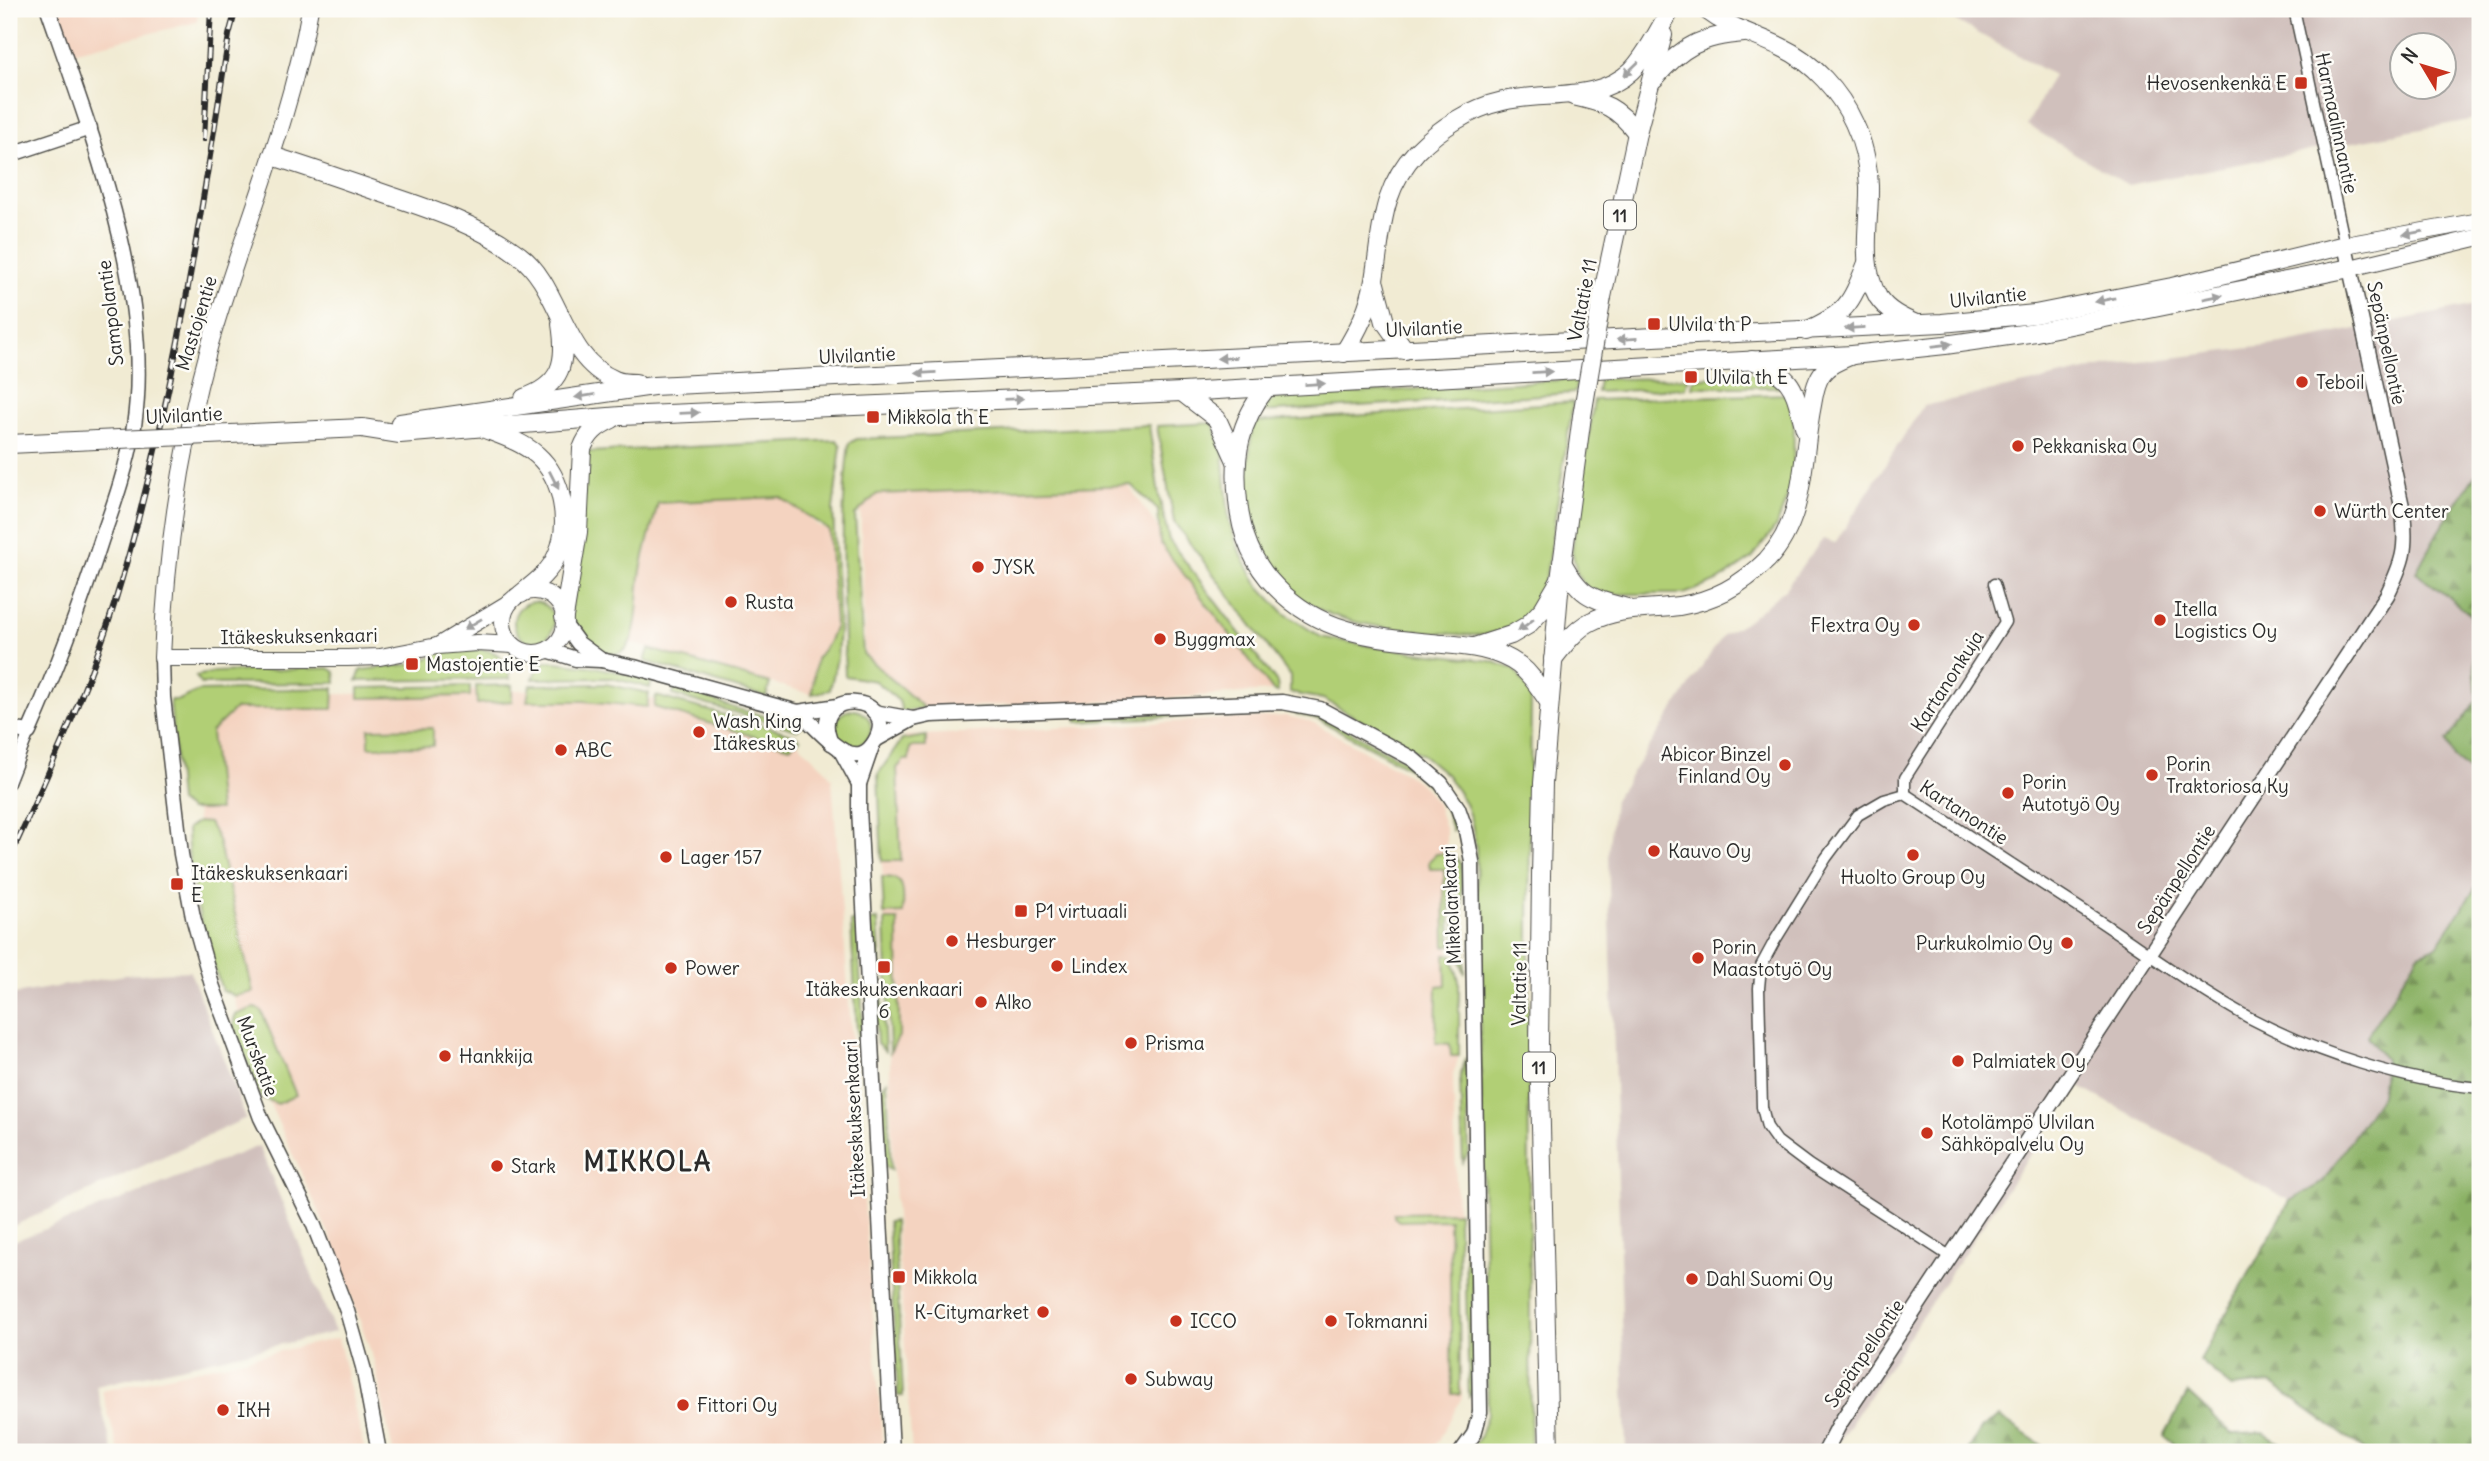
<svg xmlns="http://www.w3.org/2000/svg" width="2489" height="1461" font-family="Delius,sans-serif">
<defs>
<pattern id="forest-firs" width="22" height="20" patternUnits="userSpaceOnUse" patternTransform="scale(1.75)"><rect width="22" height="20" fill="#8cb266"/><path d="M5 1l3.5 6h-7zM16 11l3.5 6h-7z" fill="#739154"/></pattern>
</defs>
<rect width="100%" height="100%" fill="#fdfcf7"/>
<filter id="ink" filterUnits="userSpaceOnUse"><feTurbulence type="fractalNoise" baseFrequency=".0143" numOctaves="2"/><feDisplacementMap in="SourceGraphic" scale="14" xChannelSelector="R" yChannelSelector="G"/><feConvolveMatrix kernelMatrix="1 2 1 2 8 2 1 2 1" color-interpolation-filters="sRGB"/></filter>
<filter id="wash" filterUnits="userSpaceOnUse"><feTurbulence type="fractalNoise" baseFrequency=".00686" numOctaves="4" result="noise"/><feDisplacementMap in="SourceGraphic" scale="28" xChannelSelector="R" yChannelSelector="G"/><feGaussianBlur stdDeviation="1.57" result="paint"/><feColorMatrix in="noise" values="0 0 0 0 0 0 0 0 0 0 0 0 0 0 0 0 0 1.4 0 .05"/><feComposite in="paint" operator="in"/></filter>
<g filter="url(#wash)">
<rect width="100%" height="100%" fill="#f1ebd3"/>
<g fill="#f4d3c0">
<polygon points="59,9 198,9 197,22 72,52"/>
<polygon points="1126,482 1272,691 1121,701 925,708 865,654 860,494"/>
<polygon points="780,498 791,503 817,525 829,531 834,626 828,642 815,658 811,694 630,643 637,617 641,575 658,504"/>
<polygon points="565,689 619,690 788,739 798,743 826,770 832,779 883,1452 393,1452 374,1361 333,1243 265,1093 205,911 189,728 217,697"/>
<polygon points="1286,716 1312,722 1407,774 1425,788 1437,804 1446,832 1451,1056 1459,1056 1453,1075 1462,1397 1438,1442 1428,1452 912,1452 893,1170 888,992 878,774 906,736"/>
<polygon points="338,1338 365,1452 119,1452 102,1391"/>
</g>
<g fill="#d0c0bc" fill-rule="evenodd">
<path d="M1935,9H2480V118L2128,185L2027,125L2053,75ZM2402,46H2444V88H2402Z"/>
<polygon points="2480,304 2480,468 2438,532 2416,572 2471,615 2477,700 2454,758 2480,780 2480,881 2437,946 2419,954 2385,1060 2381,1095 2323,1182 2290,1201 2076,1085 1832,1452 1626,1452 1608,853 1614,800 1723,635 1750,619 1784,590 1823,539 1835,543 1923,406 2109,366 2282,344"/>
<polygon points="190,971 246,1118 9,1228 9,995 125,975"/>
<polygon points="259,1146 335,1332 96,1386 113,1452 9,1452 9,1243"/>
</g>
<g fill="#b1cf75" stroke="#6e7d50" stroke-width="2">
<polygon points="1760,372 1785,387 1692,387 1694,379"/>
<polygon points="1689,378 1685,388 1597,392 1599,379"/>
<polygon points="1578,379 1574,393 1258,412 1274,398"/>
<polygon points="1788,394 1794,423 1793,481 1777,525 1752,558 1718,581 1684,594 1606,594 1587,589 1577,573 1572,551 1594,400"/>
<path d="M1573,402L1546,576C1539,598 1529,620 1506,629C1482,639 1456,634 1432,632C1362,627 1292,619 1259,548C1241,510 1248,463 1253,422Z"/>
<polygon points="1213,423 1223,451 1229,521 1239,550 1256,583 1284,613 1321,637 1375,647 1491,661 1514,669 1531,693 1528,1044 1531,1452 1469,1452 1479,1438 1488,1412 1476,848 1472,823 1465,803 1447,775 1422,754 1323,699 1290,693 1290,676 1174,522 1157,426"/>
<path d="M1149,425L1159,496L1169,540L1277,683L1278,692H1274L1160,543L1158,510L1131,485L877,494L855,515L863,654L924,708L902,712L899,701L875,681L845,676C843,598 839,521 849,443L857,439Z"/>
<path d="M837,440L841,446L833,510L839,629L837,658L830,690L812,694L816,659L828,643L835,626L829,530L780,497L658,503C652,528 643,553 640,577C637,599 639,627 628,646C616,665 581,644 574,630C571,626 571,619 570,614L588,452Z"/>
<circle cx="534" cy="622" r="20"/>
<path d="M451,649C481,650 504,643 510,679L357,681L361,670L413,664Z"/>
<polygon points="649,649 770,683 766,697 645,661"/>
<polygon points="548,661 596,667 646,678 651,682 650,688 612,678 533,679 539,665"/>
<polygon points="329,668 335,672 336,683 201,684 196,676 215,672"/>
<polygon points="605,684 649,693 647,707 584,701 527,701 530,685"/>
<polygon points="512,685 512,701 477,704 476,686"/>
<polygon points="470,686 470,696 359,698 359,688"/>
<polygon points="675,686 734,708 802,726 797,730 673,695"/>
<polygon points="334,688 333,709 235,709 211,732 219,810 190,810 179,802 170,700 179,700 199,691"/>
<polygon points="656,696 765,726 794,735 800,739 790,747 654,707"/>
<polygon points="1286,706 1318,714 1411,764 1428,776 1450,801 1458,825 1452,831 1445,805 1438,794 1409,768 1318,719 1286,711"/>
<circle cx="853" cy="728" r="18"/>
<polygon points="1199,711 1200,715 1077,722 1076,717"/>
<polygon points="433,728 433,746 369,747 369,729"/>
<polygon points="926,736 926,747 910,747 909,760 904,760 897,768 901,861 882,861 878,774 902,740"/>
<path d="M197,822L209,823L218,840L253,992L235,996L222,990C204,939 188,883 187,829Z"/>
<polygon points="1448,853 1451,946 1445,947 1444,869 1430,869 1429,861 1436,854"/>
<polygon points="1455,856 1461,864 1465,974 1456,948"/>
<path d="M882,877C908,876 903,893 903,913L884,914Z"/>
<polygon points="878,920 885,1051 877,1044 870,921"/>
<polygon points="885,920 898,920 899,1036 890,1052"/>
<polygon points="857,921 864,1041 858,1048 851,922"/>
<polygon points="1445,955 1452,955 1459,981 1459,1056 1451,1056 1450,1044 1436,1043 1437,986 1446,985"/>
<polygon points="254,1008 261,1010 296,1095 278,1104 260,1097 233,1027 235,1015"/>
<polygon points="1466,1058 1469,1152 1463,1162 1460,1077"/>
<polygon points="887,1081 891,1170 883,1164 881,1088"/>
<polygon points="1458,1212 1460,1394 1452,1394 1449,1220 1399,1221 1394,1217 1394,1213"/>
<polygon points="1464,1214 1471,1219 1476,1390 1469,1397"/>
<polygon points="894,1221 903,1396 898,1396 888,1222"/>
</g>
<g fill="url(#forest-firs)" stroke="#5c6e48" stroke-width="2">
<polygon points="2480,468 2480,780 2454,758 2447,741 2477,700 2471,615 2416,572 2438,532"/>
<polygon points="2480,881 2480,1452 2367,1452 2271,1383 2231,1387 2200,1360 2290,1201 2323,1182 2381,1095 2385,1060 2367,1036 2419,954 2437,946"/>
<polygon points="2188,1393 2232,1434 2264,1433 2293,1452 2183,1452 2164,1436"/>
<polygon points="1999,1417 2052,1452 1967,1452 1982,1428"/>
</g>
</g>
<g filter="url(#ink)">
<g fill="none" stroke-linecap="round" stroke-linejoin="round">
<g stroke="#494844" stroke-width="13">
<g id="minor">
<polyline points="2294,9 2345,245"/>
<polyline points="9,783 29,732"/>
<polyline points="1905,794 1905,778 2005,622 1994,584"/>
<path d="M1951,1257L1809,1165L1777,1141L1767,1127L1762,1107L1759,988L1761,966L1774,942L1826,858L1858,815L1884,800L1905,794C1970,837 2036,880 2101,922C2149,954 2197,989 2248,1017C2316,1053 2403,1081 2480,1088"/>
</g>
</g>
<g stroke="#494844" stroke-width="17">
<g id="tertiary">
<polyline points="9,155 90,128"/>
<polyline points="565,625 578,643 601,660"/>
<path d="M547,650L576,659L601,660L634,667L798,712C817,725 853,779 875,741C902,694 806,685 831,743"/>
<polyline points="162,658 163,697 181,854 193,917 212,985 261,1118 313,1223 347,1311 363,1367 379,1452"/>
<polyline points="798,712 838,706"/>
<polyline points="874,712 913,719"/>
<path d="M9,729L29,732C57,669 81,604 102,538C115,502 128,464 134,426C154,293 91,133 48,9"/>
<polyline points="877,739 913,719 931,715 1282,702 1320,709 1413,759 1441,783 1458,808 1466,831 1472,861 1480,1412 1474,1434 1461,1452"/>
<polyline points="872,746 859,784 859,808 892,1452"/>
<polyline points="841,751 859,784"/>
<path d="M1825,1452L1839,1425L2387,595C2404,560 2407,549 2403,511L2345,245"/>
</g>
</g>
<g stroke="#494844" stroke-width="18">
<g id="secondary">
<path d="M310,9C290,124 242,232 210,344C181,447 166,551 162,658H347L380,657L437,646L477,643L513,645"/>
<polyline points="2345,245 2480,221"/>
<polyline points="2350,268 2480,237"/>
<circle cx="534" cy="622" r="31"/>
<polyline points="439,645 510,602"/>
</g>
</g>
<g stroke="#494844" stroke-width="20">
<g id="primary">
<path d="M272,156C311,168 350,182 388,195C433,210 481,226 519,255C561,286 562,359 615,380C621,383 629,383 636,383"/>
<path d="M524,398C562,385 567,362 561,324"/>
<polyline points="400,423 653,386 1942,323 2035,314 2172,287 2345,245"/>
<polyline points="362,428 400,434 621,416 1182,392 1852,355 1945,345 2036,332 2350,268"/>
<path d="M485,429C503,436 522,442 537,455C563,478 571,524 557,555C550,572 535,583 521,594"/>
<polyline points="9,444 52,442"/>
<path d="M564,617L578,532L582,449C588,433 597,426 612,419"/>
</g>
</g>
<g stroke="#494844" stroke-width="20">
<g id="trunk">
<path d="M1705,9C1731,29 1754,34 1781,47C1813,62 1840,92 1854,123C1863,142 1868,165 1869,186C1870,221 1859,264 1878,297C1887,311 1902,318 1916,324"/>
<path d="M1654,79C1681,47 1701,36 1744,33"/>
<path d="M1573,96C1605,103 1617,107 1637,133"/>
<polyline points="1375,284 1385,322 1405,350"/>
<polyline points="1602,297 1637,133 1663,35"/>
<path d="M1806,331C1848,312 1850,305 1867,263"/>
<path d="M1344,353C1358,330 1370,307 1374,280C1382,232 1380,190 1417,151C1440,128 1471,108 1503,101C1545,91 1597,103 1631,71C1647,55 1657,32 1669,13"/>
<path d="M1752,360C1796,378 1793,387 1805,429"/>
<path d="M1267,387C1239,422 1233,457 1238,501C1241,534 1253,564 1276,587C1323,636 1379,638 1443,644C1468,646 1497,649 1519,665C1532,675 1540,689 1549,702"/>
<polyline points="1182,392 1217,419 1237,463"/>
<path d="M1562,562C1581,597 1590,598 1627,608"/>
<polyline points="1474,647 1511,635 1528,625 1543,609 1560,580 1582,416"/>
<path d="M1553,659C1564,645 1575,630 1590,622C1618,607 1649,610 1679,606C1713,601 1743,584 1767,560C1807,517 1801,459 1812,405C1814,394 1816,379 1825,370C1831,363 1843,359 1852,355"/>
<polyline points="1549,1452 1539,1045 1541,875 1543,783 1560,580"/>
</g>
</g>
<use href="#minor" stroke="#fff" stroke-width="10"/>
<use href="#tertiary" stroke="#fff" stroke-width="14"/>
<use href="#secondary" stroke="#fff" stroke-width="16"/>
<use href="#primary" stroke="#fff" stroke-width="18"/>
<use href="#trunk" stroke="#fff" stroke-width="18"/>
<g stroke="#2b2b2b" stroke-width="6">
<g id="rail">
<polyline points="204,139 211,9"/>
<path d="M9,859C47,776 87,692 114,605C171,419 199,227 229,35L236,9"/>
</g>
</g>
<use href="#rail" stroke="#fdfcf7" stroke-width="3.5" stroke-dasharray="10" stroke-linecap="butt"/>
<g stroke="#494844" stroke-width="20" stroke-linecap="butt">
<polyline id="primary-bridge" points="52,442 362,428"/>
</g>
<g stroke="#494844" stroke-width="20" stroke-linecap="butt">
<polyline id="trunk-bridge" points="1582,416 1602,297"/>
</g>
<use href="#primary-bridge" stroke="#fff" stroke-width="18"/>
<use href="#trunk-bridge" stroke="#fff" stroke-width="18"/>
</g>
<defs><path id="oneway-solid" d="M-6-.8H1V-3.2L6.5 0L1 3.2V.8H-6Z" transform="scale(1.75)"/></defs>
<g fill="#a0a0a0">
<use href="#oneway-solid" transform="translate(1631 69) rotate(136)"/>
<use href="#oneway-solid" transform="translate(2413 233) rotate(170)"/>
<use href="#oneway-solid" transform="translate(2213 297) rotate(-12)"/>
<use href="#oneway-solid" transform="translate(2105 300) rotate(169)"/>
<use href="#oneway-solid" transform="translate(1855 328) rotate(177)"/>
<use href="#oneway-solid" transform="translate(1627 339) rotate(177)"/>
<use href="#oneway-solid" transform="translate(1942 345) rotate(-7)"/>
<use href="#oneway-solid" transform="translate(1227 358) rotate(177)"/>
<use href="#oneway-solid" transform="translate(1542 372) rotate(-3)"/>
<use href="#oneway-solid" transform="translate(926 373) rotate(177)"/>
<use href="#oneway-solid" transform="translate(1315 384) rotate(-3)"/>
<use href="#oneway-solid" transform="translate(585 396) rotate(171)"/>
<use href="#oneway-solid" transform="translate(1014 399) rotate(-2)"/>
<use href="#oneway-solid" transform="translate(689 413) rotate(-2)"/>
<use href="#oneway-solid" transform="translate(554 480) rotate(63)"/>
<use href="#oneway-solid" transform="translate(473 624) rotate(149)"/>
<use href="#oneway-solid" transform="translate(1526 625) rotate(143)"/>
</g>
</g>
<g fill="#c8321e" stroke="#fdfcf7" stroke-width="2.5">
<rect x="2294" y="76" width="14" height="14" rx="3.5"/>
<rect x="1647" y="317" width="14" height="14" rx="3.5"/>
<rect x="1684" y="370" width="14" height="14" rx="3.5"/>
<circle cx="2302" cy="382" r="7"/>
<rect x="866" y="410" width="14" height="14" rx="3.5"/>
<circle cx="2018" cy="446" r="7"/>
<circle cx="2320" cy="511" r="7"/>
<circle cx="978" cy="567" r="7"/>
<circle cx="731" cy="602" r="7"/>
<circle cx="2160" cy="620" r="7"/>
<circle cx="1914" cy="625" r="7"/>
<circle cx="1160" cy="639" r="7"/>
<rect x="405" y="657" width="14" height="14" rx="3.5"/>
<circle cx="699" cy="732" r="7"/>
<circle cx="561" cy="750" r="7"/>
<circle cx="1785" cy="765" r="7"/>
<circle cx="2152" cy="775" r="7"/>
<circle cx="2008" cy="793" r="7"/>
<circle cx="1654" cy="851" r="7"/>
<circle cx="1913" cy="855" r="7"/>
<circle cx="666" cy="857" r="7"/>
<rect x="170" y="877" width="14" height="14" rx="3.5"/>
<rect x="1014" y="904" width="14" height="14" rx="3.5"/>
<circle cx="952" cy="941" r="7"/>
<circle cx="2067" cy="943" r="7"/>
<circle cx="1698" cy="958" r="7"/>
<circle cx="1057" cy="966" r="7"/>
<rect x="877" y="960" width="14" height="14" rx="3.5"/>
<circle cx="671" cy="968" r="7"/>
<circle cx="981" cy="1002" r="7"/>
<circle cx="1131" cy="1043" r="7"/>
<circle cx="445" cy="1056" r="7"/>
<circle cx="1958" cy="1061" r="7"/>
<circle cx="1927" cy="1133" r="7"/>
<circle cx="497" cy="1166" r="7"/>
<rect x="892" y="1270" width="14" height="14" rx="3.5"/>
<circle cx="1692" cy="1279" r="7"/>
<circle cx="1043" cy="1312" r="7"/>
<circle cx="1176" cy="1321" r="7"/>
<circle cx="1331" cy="1321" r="7"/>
<circle cx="1131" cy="1379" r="7"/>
<circle cx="683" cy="1405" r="7"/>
<circle cx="223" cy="1410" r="7"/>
</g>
<g text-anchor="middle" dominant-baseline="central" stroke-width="5" stroke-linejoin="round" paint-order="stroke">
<g fill="#fdfcf7" stroke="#6a6a68" stroke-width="2">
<rect x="1604" y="200.5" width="32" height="29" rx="5"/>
<rect x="1523" y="1052.5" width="32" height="29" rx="5"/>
</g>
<g font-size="18" font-weight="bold" fill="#2b2b2b">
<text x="1620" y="215">11</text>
<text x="1539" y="1067">11</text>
</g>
<g font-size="19" fill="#2b2b2b" stroke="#fdfcf7" text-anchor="start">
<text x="2287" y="83" text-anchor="end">Hevosenkenkä E</text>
<text x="1668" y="324">Ulvila th P</text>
<text x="1705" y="377">Ulvila th E</text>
<text x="2316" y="382">Teboil</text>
<text x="887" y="417">Mikkola th E</text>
<text x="2032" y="446">Pekkaniska Oy</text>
<text x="2334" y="511">Würth Center</text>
<text x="992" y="567">JYSK</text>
<text x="745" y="602">Rusta</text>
<text x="2174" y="609">Itella<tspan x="2174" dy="22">Logistics Oy</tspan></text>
<text x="1900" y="625" text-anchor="end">Flextra Oy</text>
<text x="1174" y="639">Byggmax</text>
<text x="426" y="664">Mastojentie E</text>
<text x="713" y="721">Wash King<tspan x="713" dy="22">Itäkeskus</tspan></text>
<text x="575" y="750">ABC</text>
<text x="1771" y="754" text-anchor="end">Abicor Binzel<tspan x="1771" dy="22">Finland Oy</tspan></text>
<text x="2166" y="764">Porin<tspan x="2166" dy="22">Traktoriosa Ky</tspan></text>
<text x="2022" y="782">Porin<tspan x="2022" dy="22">Autotyö Oy</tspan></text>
<text x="1668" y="851">Kauvo Oy</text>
<text x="680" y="857">Lager 157</text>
<text x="191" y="873">Itäkeskuksenkaari<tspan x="191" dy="22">E</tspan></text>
<text x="1913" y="877" text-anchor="middle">Huolto Group Oy</text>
<text x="1035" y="911">P1 virtuaali</text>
<text x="966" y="941">Hesburger</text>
<text x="2053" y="943" text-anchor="end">Purkukolmio Oy</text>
<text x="1712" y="947">Porin<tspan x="1712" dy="22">Maastotyö Oy</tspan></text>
<text x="1071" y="966">Lindex</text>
<text x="685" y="968">Power</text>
<text x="884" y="989" text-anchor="middle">Itäkeskuksenkaari<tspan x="884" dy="22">6</tspan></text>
<text x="995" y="1002">Alko</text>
<text x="1145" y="1043">Prisma</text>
<text x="459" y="1056">Hankkija</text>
<text x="1972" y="1061">Palmiatek Oy</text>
<text x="1941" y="1122">Kotolämpö Ulvilan<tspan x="1941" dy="22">Sähköpalvelu Oy</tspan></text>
<text x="511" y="1166">Stark</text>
<text x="913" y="1277">Mikkola</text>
<text x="1706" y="1279">Dahl Suomi Oy</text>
<text x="1029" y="1312" text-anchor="end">K-Citymarket</text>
<text x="1190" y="1321">ICCO</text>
<text x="1345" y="1321">Tokmanni</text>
<text x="1145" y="1379">Subway</text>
<text x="697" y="1405">Fittori Oy</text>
<text x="237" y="1410">IKH</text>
</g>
<g font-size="19" fill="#2b2b2b" stroke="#fdfcf7">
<text transform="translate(2337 123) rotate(78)">Harmaalinnantie</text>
<text transform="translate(1988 297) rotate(-6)">Ulvilantie</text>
<text transform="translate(1582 300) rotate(-79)">Valtatie 11</text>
<text transform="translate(110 313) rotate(-97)">Sampolantie</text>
<text transform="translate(196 323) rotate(-73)">Mastojentie</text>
<text transform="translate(1424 328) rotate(-3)">Ulvilantie</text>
<text transform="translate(2387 343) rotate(78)">Sepänpellontie</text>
<text transform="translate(857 355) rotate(-3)">Ulvilantie</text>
<text transform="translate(184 415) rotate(-3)">Ulvilantie</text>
<text transform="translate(299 636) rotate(-1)">Itäkeskuksenkaari</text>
<text transform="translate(1947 681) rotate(-57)">Kartanonkuja</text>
<text transform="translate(1964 812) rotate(33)">Kartanontie</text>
<text transform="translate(2176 879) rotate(-57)">Sepänpellontie</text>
<text transform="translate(1451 905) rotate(-93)">Mikkolankaari</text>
<text transform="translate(1519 984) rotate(-89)">Valtatie 11</text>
<text transform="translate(258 1056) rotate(69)">Murskatie</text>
<text transform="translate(854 1119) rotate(-93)">Itäkeskuksenkaari</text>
<text transform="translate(1864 1353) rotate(-56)">Sepänpellontie</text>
</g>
<g font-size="26" font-weight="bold" letter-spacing="2" fill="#2b2b2b" stroke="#fdfcf7">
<text x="648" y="1161">MIKKOLA</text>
</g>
</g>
<rect width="2489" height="1461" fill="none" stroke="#fdfcf7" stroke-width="35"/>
<g transform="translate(2423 66) rotate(308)"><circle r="33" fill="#fdfcf7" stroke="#a9a8a5" stroke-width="2"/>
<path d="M0-5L12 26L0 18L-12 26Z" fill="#c8321e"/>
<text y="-10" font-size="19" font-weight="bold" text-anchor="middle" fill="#2b2b2b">N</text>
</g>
</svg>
